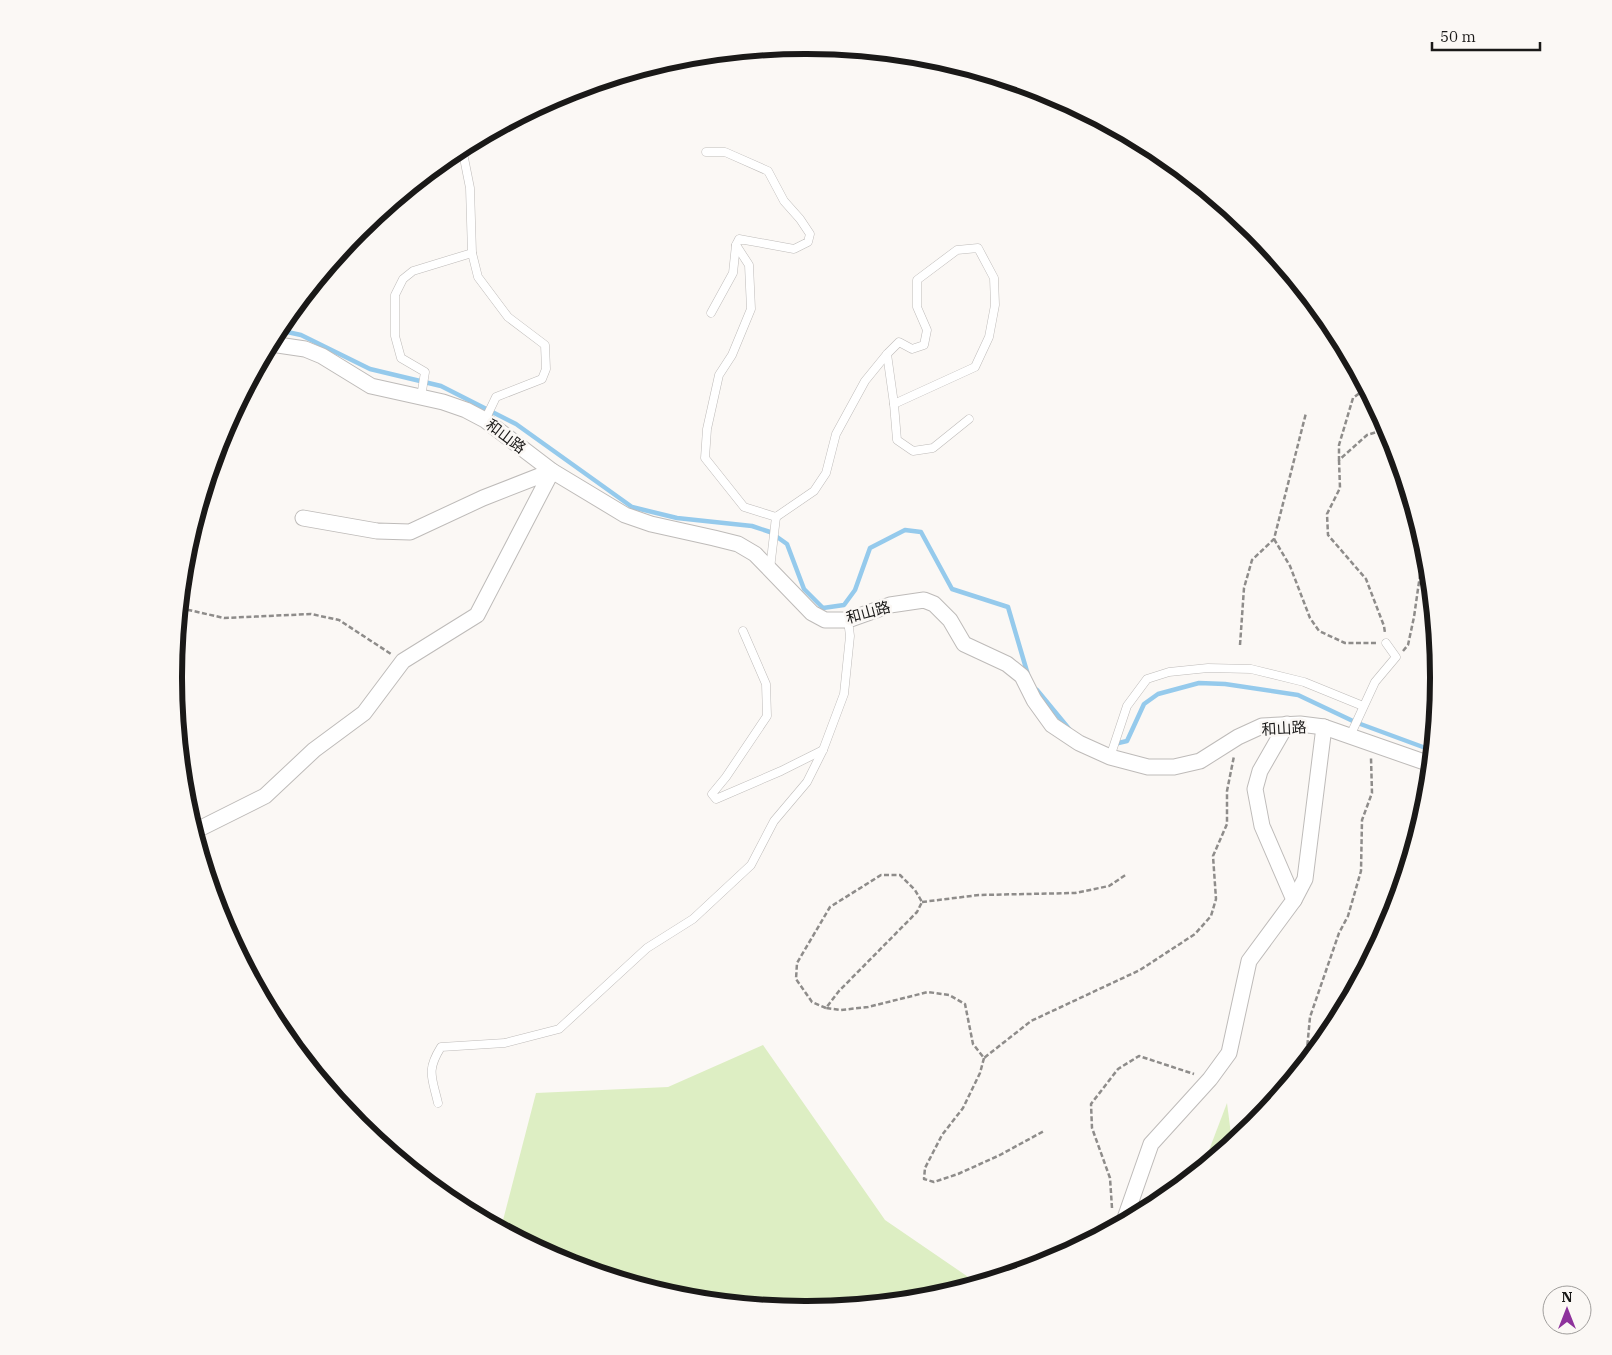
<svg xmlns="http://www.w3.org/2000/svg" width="1612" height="1355" font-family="'IBM Plex Serif','Noto Sans TC',serif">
<rect width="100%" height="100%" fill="#fbf8f5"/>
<g fill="#ddeec3">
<polygon points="763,1045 885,1220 977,1283 929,1298 806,1310 682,1298 564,1262 501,1228 536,1093 668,1087"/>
<polygon points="1227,1103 1232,1142 1203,1166"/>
</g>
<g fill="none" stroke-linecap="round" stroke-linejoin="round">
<g stroke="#95caec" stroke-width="4.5">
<polyline points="278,330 301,335 370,369 441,386 516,424 632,507 677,518 752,526 770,532 787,544 804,589 823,608 844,605 855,590 870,548 905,530 921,532 952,589 1008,607 1028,675"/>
<polyline points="1037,690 1070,730"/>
<polyline points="1114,744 1127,741 1144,704 1158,694 1199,683 1225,684 1298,695 1355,722 1431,750"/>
</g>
<g stroke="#bebbb9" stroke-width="9">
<g id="service">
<polyline points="706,152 725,152 768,171 784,201 800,219 810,234 808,242 794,249 739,239 736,245 749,265 751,309 732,355 719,375 707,429 705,458 744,507 776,517 814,491 826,473 836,434 865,381 887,354 899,342 912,349 924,345 927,330 917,307 917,280 957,250 978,248 994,278 995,305 989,337 975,367 894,404 897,440 913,451 933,448 969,419"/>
<polyline points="472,253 478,277 508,317 545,345 546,369 542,379 496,397 485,420"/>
<polyline points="711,313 733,273 736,245"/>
<polyline points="887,354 894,404"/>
<polyline points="421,397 425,372 401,358 395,336 395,295 403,279 413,271 472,253 470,188 462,148"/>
<polyline points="770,569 776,517"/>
<polyline points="743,631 766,684 767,716 726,777 712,794 716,799 781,771 823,750"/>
<polyline points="1350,736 1375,682 1396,657 1386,643"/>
<polyline points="1110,757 1127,706 1147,679 1169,672 1208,668 1251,669 1304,682 1363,706"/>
<path d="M438,1103C432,1077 426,1071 441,1047L505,1043L559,1029L647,948L693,919L751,865L774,821L807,782L823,750L844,694L850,636L848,620"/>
</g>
</g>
<g stroke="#bebbb9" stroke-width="17">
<g id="minor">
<polyline points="271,344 305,349 322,356 371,386 443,402 466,410 485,420 552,471 625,515 651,524 714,538 738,544 755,554 812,613 825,620 848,620 890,605 924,600 934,604 950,620 964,644 1007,664 1022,676 1034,700 1052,725 1079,743 1110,757 1148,767 1174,767 1200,761 1238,737 1262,726 1300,724 1324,727 1430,764"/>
<polyline points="195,831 265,796 314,750 364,713 403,661 477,615 552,471 483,498 410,532 377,531 303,518"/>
<polyline points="1294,900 1305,879 1324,727"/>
<polyline points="1124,1221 1151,1144 1210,1079 1229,1053 1249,961 1294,900 1262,826 1255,789 1260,771 1287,724"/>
</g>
</g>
<g stroke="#8e8c8a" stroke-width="2.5" stroke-dasharray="5 2.5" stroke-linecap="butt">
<polyline points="1365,389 1353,398 1339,445 1339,460 1367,435 1380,431 1391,438"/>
<polyline points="1339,460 1340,488 1327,514 1328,535 1366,579 1384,626 1385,633"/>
<polyline points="1274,539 1290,566 1310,618 1319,631 1345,643 1376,643"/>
<polyline points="180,608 224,618 311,614 339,620 391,654"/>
<polyline points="1240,645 1244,588 1252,560 1274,539 1306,413"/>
<polyline points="1403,651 1408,645 1414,617 1424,547"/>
<polyline points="922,902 979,895 1075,893 1109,886 1127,874"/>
<polyline points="826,1008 812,1002 796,979 797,963 830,907 881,875 900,875 915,890 922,902 917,912 839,991 826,1008 841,1010 868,1007 928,992 949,995 965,1004 973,1044 984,1058 1031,1021 1140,970 1195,934 1211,916 1216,899 1213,856 1227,824 1227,791 1234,756"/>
<polyline points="984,1058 980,1073 963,1108 942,1135 925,1168 924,1179 934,1182 958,1174 1000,1155 1044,1131"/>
<polyline points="1306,1060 1310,1017 1339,933 1348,916 1361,871 1362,820 1372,793 1371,758"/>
<polyline points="1112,1208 1110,1178 1092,1128 1091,1104 1118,1069 1139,1056 1194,1074"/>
</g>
<use href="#service" stroke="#fff" stroke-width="8"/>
<use href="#minor" stroke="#fff" stroke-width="15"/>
</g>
<g text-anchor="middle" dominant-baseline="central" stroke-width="5" stroke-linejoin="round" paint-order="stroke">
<g font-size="15" fill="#1a1918" stroke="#fbf8f5">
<text transform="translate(506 436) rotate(37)">和山路</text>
<text transform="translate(868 612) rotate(-15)">和山路</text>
<text transform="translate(1284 728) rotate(-3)">和山路</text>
</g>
</g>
<path d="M0 0H1612V1355H0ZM805 54H807A623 623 0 0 1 1430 677V678A623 623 0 0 1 807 1301H805A623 623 0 0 1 182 678V677A623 623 0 0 1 805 54Z" fill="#fbf8f5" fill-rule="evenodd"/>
<path fill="none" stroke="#1a1918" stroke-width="6" d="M805 54H807A623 623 0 0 1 1430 677V678A623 623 0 0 1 807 1301H805A623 623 0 0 1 182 678V677A623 623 0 0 1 805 54Z"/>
<g transform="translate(1567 1310)"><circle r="24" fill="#fbf8f5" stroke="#a19f9d"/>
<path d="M0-4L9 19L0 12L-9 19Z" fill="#8e329c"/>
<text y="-8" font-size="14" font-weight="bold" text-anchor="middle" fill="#1a1918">N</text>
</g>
<path d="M1432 42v8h108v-8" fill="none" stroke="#1a1918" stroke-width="2.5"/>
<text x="1440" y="42" font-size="15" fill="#1a1918" stroke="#fbf8f5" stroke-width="4" paint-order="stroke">50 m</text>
</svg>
